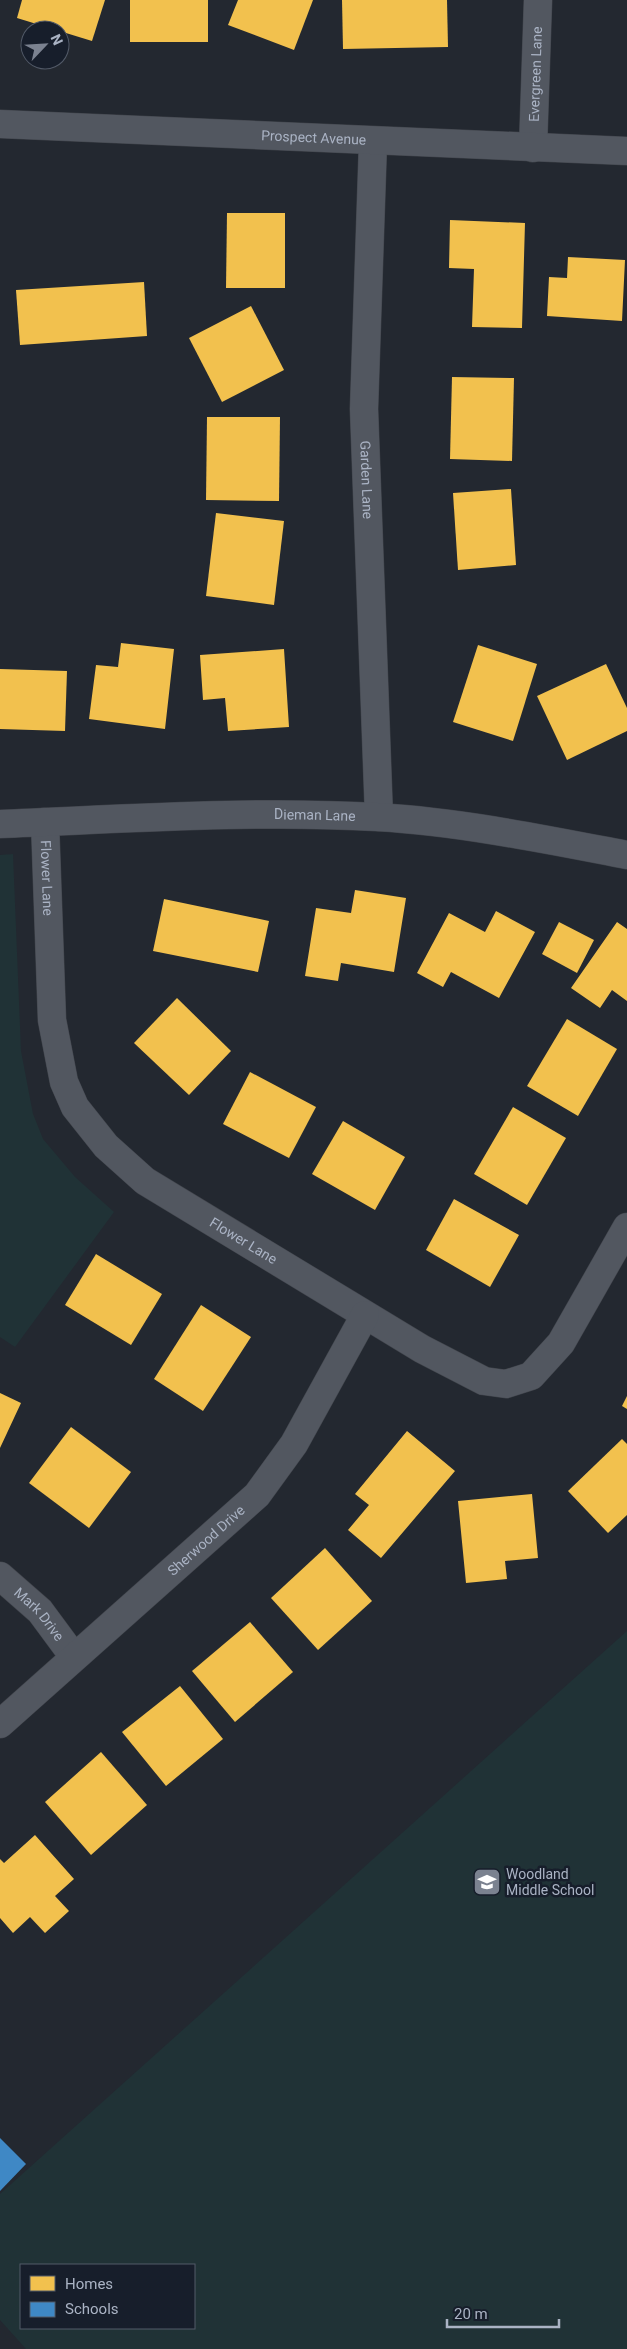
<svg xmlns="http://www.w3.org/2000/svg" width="627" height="2349" font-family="Roboto,sans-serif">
<rect width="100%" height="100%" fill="#232830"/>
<g fill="#203236" fill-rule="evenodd">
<polygon points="13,854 21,1051 33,1114 43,1139 75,1177 114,1212 15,1347 0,1337 0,855"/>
<path d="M627,1631V2349H26L0,2320V2194ZM21,2265H194V2328H21Z"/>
</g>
<g fill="#f2c14e">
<polygon points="22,0 105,0 92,41 17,18"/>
<rect x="130" y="0" width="78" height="42"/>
<polygon points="238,0 313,0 294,50 228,25"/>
<polygon points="342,0 447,0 448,47 343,49"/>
<polygon points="227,213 285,213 285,288 226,288"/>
<polygon points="450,220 525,223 522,328 472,327 474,269 449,268"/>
<polygon points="568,257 625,260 622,321 547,316 549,277 567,278"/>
<polygon points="144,282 147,336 20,345 16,290"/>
<polygon points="251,306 284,370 222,402 189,338"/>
<polygon points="452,377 514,378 512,461 450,459"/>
<polygon points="207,417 280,417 279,501 206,500"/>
<polygon points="511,489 516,565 458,570 453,493"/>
<polygon points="216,513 284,521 274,605 206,596"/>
<polygon points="121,643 174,649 165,729 89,719 96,665 118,667"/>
<polygon points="478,645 537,664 513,741 453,722"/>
<polygon points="284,649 289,727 228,731 225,698 203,700 200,655"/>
<polygon points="606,664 627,708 627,731 567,760 537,696"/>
<polygon points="0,669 67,671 65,731 0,729"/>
<polygon points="355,890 406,898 394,972 341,963 338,981 305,976 316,908 351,913"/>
<polygon points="164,899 269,921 258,972 153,951"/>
<polygon points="496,911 535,932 499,998 451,972 443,987 417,973 449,913 485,932"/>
<polygon points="559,922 594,940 577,973 542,954"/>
<polygon points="617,922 627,929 627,1001 612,990 600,1008 571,988"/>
<polygon points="177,998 231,1051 189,1095 134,1043"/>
<polygon points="567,1019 617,1049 578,1116 527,1086"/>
<polygon points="250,1072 316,1107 289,1158 223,1124"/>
<polygon points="513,1107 566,1138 527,1205 474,1174"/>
<polygon points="343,1121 405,1157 375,1210 312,1174"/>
<polygon points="454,1199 519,1235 490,1287 426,1250"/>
<polygon points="96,1254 162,1294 131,1345 65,1305"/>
<polygon points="201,1305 251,1337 203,1411 154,1379"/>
<polygon points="0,1393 21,1403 0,1448"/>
<polygon points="627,1396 627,1409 622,1406"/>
<polygon points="71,1427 131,1472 89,1528 29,1483"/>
<polygon points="407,1431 455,1471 381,1558 348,1530 369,1505 355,1494"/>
<polygon points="622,1439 627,1444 627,1515 608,1533 568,1491"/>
<polygon points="532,1494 538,1558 505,1561 507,1579 466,1583 458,1501"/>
<polygon points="325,1548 372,1601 318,1650 271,1598"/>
<polygon points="250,1622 293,1672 235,1722 192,1671"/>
<polygon points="180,1686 223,1739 166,1786 122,1732"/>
<polygon points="101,1752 147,1805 91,1855 45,1802"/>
<polygon points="35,1835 74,1879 55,1896 69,1911 45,1933 30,1917 13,1933 0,1918 0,1859 4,1863"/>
</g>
<polygon fill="#3f88c5" points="0,2138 26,2164 0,2191"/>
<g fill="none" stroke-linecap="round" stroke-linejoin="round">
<g stroke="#40444b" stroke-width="29">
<g id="minor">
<path id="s1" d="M373,142L364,409L379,817"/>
<path id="s2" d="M533,148L538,0"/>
<path id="s3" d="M45,822L52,1020L64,1082L75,1107L106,1146L145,1181L422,1349L484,1381L506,1384L531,1376L561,1343L627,1227"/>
<path id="s4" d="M0,824C125,819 252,810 377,817C461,822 544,839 627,855"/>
<path id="s5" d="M0,1576L40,1611L74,1657"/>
<path id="s6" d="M0,1724L257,1495L294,1444L365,1315"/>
</g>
</g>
<g stroke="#40444b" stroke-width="29">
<g id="tertiary">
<path id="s7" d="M0,124L627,151"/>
</g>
</g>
<use href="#minor" stroke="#525760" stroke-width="28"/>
<use href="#tertiary" stroke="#525760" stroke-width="28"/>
</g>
<defs>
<g id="school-square" transform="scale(1.4375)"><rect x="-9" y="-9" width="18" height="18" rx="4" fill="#7b8290" stroke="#171e2b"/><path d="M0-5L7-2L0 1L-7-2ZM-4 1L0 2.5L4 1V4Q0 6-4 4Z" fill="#fff"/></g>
</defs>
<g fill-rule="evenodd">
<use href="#school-square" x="487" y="1882"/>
</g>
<g text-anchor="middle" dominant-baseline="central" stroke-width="5" stroke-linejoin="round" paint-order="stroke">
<g font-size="14" fill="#aab3c4" stroke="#171e2b">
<text stroke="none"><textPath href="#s2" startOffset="74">Evergreen Lane</textPath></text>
<text stroke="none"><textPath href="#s7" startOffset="314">Prospect Avenue</textPath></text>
<text stroke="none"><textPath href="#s1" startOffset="338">Garden Lane</textPath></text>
<text stroke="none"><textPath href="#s4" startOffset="315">Dieman Lane</textPath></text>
<text stroke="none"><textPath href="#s3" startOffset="56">Flower Lane</textPath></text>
<text stroke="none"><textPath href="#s3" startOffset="506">Flower Lane</textPath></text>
<text stroke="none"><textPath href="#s6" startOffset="276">Sherwood Drive</textPath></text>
<text stroke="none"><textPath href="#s5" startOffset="55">Mark Drive</textPath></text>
</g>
<g font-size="14" fill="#aab3c4" stroke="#171e2b" text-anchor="start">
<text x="506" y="1874">Woodland<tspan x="506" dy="16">Middle School</tspan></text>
</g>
</g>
<rect x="20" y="2264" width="175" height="65" fill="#171e2b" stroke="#525a68"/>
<rect x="30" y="2276" width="25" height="15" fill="#f2c14e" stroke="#525a68"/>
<text x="65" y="2289" font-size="15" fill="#aab3c4">Homes</text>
<rect x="30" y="2302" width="25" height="15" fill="#3f88c5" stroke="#525a68"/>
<text x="65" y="2314" font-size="15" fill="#aab3c4">Schools</text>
<g transform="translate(45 45) rotate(65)"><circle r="24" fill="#171e2b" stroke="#525a68"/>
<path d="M0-4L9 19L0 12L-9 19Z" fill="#7b8290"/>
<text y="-8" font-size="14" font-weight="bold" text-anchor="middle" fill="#aab3c4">N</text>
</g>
<path d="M447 2319v8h112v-8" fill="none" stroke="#aab3c4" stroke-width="2.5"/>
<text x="454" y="2319" font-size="15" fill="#aab3c4" stroke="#171e2b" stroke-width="4" paint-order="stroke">20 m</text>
</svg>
